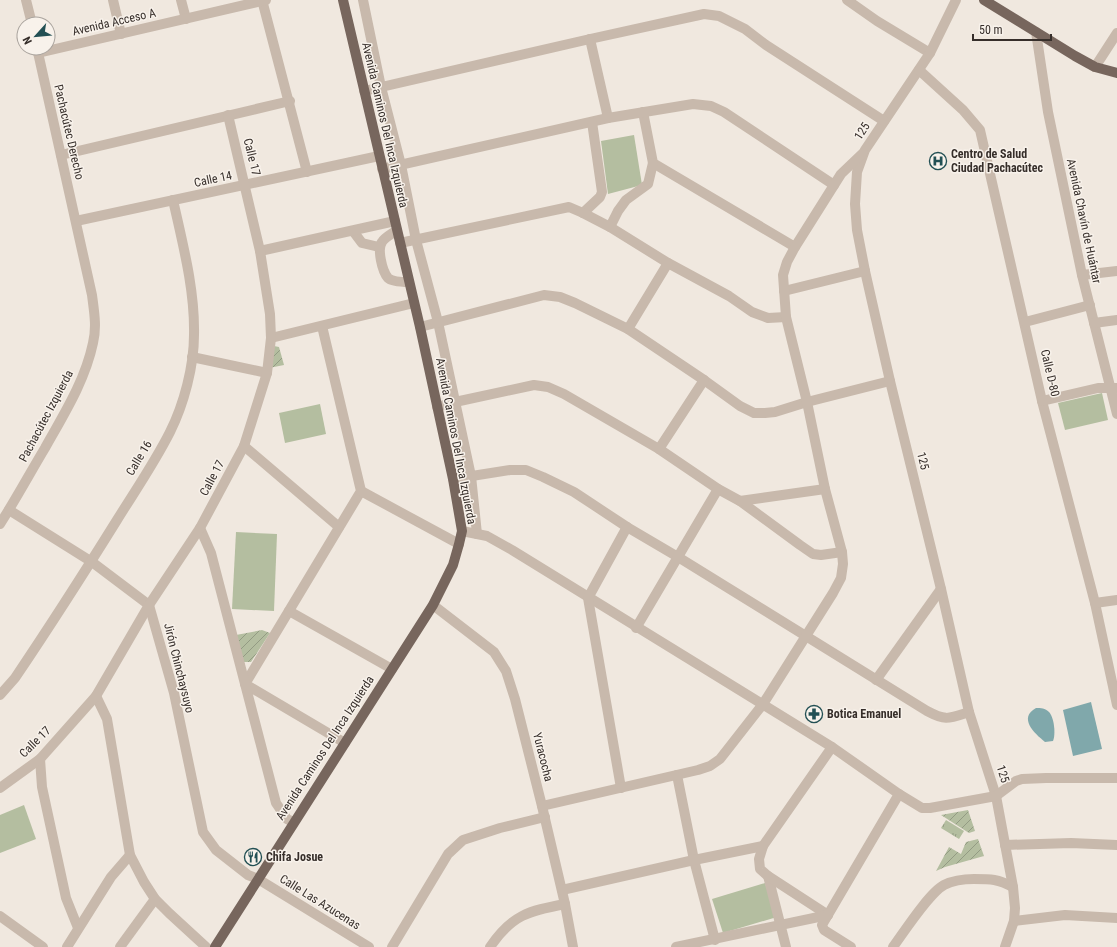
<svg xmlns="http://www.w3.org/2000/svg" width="1117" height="947" font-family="'Roboto Condensed',sans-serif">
<defs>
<pattern id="grass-tufts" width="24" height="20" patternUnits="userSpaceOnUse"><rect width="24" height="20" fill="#b4bea0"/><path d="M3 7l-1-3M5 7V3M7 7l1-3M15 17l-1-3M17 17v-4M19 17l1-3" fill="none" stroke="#939b83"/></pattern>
<pattern id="garden-furrows" width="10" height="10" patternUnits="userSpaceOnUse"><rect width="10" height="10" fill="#b4bea0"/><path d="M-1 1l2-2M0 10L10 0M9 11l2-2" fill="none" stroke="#939b83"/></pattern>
</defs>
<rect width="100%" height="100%" fill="#f0e8df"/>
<polygon fill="url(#grass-tufts)" points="946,820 964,831 959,839 941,828"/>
<g fill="#b4bea0">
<polygon points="634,135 642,185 608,194 601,141"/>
<polygon points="1102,393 1108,420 1065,430 1058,403"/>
<polygon points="320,404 326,434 285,443 279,413"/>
<polygon points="236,532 277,534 274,611 232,609"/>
<polygon points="24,805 36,839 0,853 0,815"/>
<polygon points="765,883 777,917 723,933 712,899"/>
</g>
<g fill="url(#garden-furrows)">
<polygon points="274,346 279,347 284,365 269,368"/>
<polygon points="262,630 270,633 251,662 242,662 236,635"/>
<polygon points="968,810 975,831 969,833 941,815"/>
<polygon points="978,839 984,856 945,867 936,871 949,847 961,854 966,842"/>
</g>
<g fill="#80a8ab">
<polygon points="1091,702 1102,749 1073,756 1063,710"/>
<path d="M1036,708C1041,708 1045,708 1049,712C1054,717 1056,734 1053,741L1045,742C1034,733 1018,718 1036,708Z"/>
</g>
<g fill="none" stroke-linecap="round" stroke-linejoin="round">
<g stroke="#c8b9ac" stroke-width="10">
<polyline points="26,0 32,24"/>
<polyline points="113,0 121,34"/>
<polyline points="181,0 186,19"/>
<polyline points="262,0 307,172"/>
<polyline points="363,0 381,87 401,165 416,240 438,322 471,476 477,534"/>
<polyline points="847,0 877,21 930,53"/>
<polyline points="956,0 930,53 865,150 857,172 855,204 857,230 865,271 890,381 941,589 969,712 996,796 1013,887 1015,908 1014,921 1005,947"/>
<polyline points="1036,32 1048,112 1082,275 1117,414"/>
<polyline points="590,39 608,118"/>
<polyline points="38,53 266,0"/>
<polyline points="1095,67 1117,33"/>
<polyline points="919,70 963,110 980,130 1042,401 1095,603 1117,705"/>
<polyline points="364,91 590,39 704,14 719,16 745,29 766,45 884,121"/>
<polyline points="643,112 653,163 795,247"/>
<polyline points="61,155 290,101"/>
<polyline points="382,169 608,118 693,104 711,106 724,112 834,185"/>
<polyline points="583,213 600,197 602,192 592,122"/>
<polyline points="76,221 379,156"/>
<polyline points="610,227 618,211 626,200 648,184 653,163"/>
<path d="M397,230C392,234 385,237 382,242C377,249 382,271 388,278C392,282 403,282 409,282"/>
<polyline points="353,231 362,243 379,247"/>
<polyline points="400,243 569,207 583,213 610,227 668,263 729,296 752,312 768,318 786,317"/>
<polyline points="260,251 395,221"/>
<polyline points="1082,275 1117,271"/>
<polyline points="784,291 865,271"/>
<polyline points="1025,322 1090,305"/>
<polyline points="1094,323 1117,320"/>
<polyline points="322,326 361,491 245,684 345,743"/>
<polyline points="420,327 544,295 560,297 575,303 628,329 704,380 740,406 754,413 765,413 775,412 807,402 890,381"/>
<polyline points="628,329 668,263"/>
<polyline points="271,338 414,303"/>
<polyline points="192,357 267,373"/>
<polyline points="1042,401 1098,388 1117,388"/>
<polyline points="437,407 455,402 534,385 548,387 564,394 659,449 718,489 740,501 800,545 813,554 821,555 842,552"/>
<polyline points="244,446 339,527"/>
<polyline points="659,449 704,380"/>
<path d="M453,479L510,470H526L543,477L574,492L627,527L678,557L927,711C946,721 948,719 969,712"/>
<polyline points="361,491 459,544"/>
<polyline points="740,501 825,489"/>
<polyline points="9,510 92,562 149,605 174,693 203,832 216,850 248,875 258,879 369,947"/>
<path d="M0,524C16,499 30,473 45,448C64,414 85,381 93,343C97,327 94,311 92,295L37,48"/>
<polyline points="200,528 211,553 276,803 287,819 293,822"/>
<polyline points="462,531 487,536 512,550 832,747 899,794 922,808 930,808 996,796 1016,781 1022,779 1046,778 1117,778"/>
<polyline points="1095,603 1117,600"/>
<polyline points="433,605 494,652 506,671 515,699 542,806 565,904 573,947"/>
<polyline points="289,611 392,669"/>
<polyline points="636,628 718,489"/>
<polyline points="876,680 941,589"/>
<path d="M0,695L15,678C50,626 84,573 117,520C135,491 155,462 170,432C184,404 194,366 194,335C195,290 183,245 173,200"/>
<polyline points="96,696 107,719 130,855 144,882 155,899 169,913 206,947"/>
<polyline points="40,759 42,787 66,898 78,928"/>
<polyline points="677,775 694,860 715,940"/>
<polyline points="0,788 40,759 96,696 149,605 200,528 244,446 267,373 271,338 270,314 260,251 228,115"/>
<polyline points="621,788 588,598 627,527"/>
<polyline points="542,806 698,770 710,766 720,759 763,704 833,593 841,578 843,564 842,552 825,489 807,402 786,317 783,275 787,262 795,247 841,174 863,153"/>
<polyline points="1005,845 1071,843 1117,845"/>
<polyline points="768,876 786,947"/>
<polyline points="562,890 694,860 763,846"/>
<polyline points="828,915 768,876 760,869 759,859 763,846 832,747"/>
<polyline points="0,916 43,947"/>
<polyline points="1014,921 1065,915 1117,918"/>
<polyline points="67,947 111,877 130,855"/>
<polyline points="120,947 155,899"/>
<polyline points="392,947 448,854 463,840 500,828 545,817"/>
<path d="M490,947C512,915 528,911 565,904"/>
<polyline points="676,947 828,915"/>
<polyline points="851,947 824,930 822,925 899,794"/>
<path d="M893,947C904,932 929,893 944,885C954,880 964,879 974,879C991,879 998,879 1013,887"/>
</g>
<g stroke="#77665d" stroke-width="10">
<polyline points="984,0 1075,56 1095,67 1117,73"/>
<polyline points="215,947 433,605 453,565 459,544 462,531 453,479 420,327 343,0"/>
</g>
</g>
<defs>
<g id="hospital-ring" transform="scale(0.9)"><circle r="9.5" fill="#f8f2eb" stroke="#235054" stroke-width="1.5"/><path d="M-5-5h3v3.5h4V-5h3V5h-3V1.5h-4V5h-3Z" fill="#235054"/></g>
<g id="pharmacy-ring" transform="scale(0.9)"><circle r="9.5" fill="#f8f2eb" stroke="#235054" stroke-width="1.5"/><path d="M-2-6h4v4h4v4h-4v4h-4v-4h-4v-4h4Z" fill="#235054"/></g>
<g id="restaurant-ring" transform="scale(0.9)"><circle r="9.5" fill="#f8f2eb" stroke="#235054" stroke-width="1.5"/><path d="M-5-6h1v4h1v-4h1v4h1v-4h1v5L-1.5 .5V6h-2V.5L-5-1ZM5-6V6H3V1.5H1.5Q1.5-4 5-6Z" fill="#235054"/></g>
</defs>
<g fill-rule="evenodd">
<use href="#hospital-ring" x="938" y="161"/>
<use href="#pharmacy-ring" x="814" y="714"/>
<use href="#restaurant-ring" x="253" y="857"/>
</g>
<g text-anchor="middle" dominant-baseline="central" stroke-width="3" stroke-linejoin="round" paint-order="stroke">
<g font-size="12" fill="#362e2a" stroke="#f8f2eb">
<text transform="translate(114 22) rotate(-13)">Avenida Acceso A</text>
<text transform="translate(385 125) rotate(77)">Avenida Caminos Del Inca Izquierda</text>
<text transform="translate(862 131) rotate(-57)">125</text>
<text transform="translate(69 132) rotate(77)">Pachacútec Derecho</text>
<text transform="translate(252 157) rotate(76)">Calle 17</text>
<text transform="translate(213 179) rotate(-12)">Calle 14</text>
<text transform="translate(1084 221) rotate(78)">Avenida Chavín de Huántar</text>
<text transform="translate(1050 373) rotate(77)">Calle D-80</text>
<text transform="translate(46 416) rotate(-62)">Pachacútec Izquierda</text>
<text transform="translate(456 441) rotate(79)">Avenida Caminos Del Inca Izquierda</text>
<text transform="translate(139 458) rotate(-59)">Calle 16</text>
<text transform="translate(923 461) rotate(76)">125</text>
<text transform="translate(212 478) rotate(-62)">Calle 17</text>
<text transform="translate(179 668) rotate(76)">Jirón Chinchaysuyo</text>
<text transform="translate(35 742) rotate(-45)">Calle 17</text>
<text transform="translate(325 748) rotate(-57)">Avenida Caminos Del Inca Izquierda</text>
<text transform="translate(543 757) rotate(76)">Yuracocha</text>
<text transform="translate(1003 774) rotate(72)">125</text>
<text transform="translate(320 902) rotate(32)">Calle Las Azucenas</text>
</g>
<g font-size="12" font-weight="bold" fill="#362e2a" stroke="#f8f2eb" text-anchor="start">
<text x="951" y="154">Centro de Salud<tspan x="951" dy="14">Ciudad Pachacútec</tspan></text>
<text x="827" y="714">Botica Emanuel</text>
<text x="266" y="857">Chifa Josue</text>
</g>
</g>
<g transform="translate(36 36) rotate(243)"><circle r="19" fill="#f8f2eb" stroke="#aaa49e"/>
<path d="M0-3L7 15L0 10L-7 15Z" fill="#235054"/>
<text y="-6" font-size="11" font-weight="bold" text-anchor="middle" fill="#362e2a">N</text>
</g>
<path d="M973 34v6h78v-6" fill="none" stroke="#362e2a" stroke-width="2"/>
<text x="979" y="34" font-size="12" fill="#362e2a" stroke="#f8f2eb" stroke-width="3" paint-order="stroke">50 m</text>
</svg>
